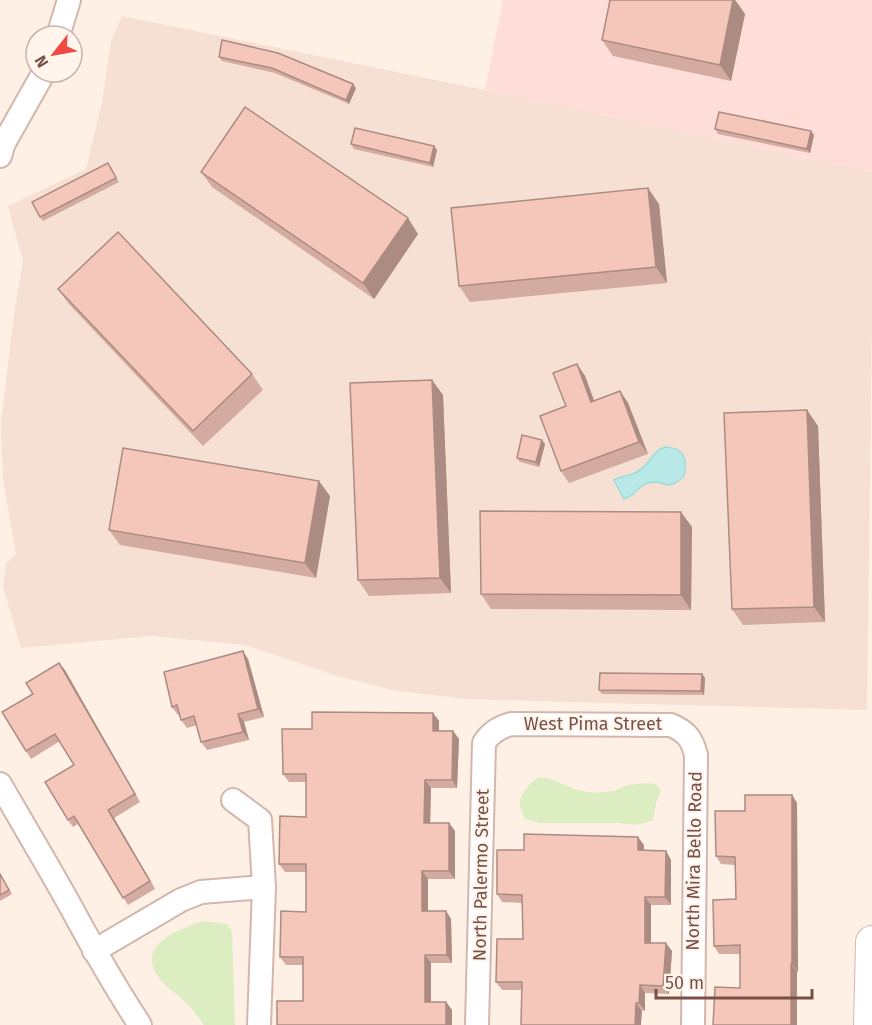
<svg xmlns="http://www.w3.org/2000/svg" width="872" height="1025" font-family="'Fira Sans',sans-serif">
<rect width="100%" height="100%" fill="#fef0e5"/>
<polygon fill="#f6e0d3" points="122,16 485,90 872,172 872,323 867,710 467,699 396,691 337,676 245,645 151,636 21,648 3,587 6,563 16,554 3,480 1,423 14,314 23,261 8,206 86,169 102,102 111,42"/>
<polygon fill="#ffddd8" points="503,0 872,0 872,172 485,90"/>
<g fill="#dcedc2">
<path d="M539,777L548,778L577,790L595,793L614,791L628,785L646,783L656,784L661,791L656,803L653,820C641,825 633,826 620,823H539L525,819C524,815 520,809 520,805C520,792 530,783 539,777Z"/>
<path d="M203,921L227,924L232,931L235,1025H204C199,1019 195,1012 190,1007C181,996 168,990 159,978C135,944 179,929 203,921Z"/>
</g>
<path fill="#b8e9e7" stroke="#9ddcda" stroke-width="1.5" d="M665,447C684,448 688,458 684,476C665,494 665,478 648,483C641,485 638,490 633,494C631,496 626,498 624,499L614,480C621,476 630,476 637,472C650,465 651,452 665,447Z"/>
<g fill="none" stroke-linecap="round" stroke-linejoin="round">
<g stroke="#d3b7ad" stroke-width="26">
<g id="street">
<polyline points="58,36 69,0"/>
<polyline points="0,156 4,143 44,72"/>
<path d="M0,784C24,826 49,867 72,909C93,948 115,987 140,1025"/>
<polyline points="233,800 260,820 264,887 259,1025"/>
<polyline points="94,951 181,900 201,892 264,887"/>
<path d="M477,1025L484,743C490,733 500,727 511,724L671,725C687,732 692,739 696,755L693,1025"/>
</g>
</g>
<g stroke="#d6b6aa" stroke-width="34">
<polyline id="secondary" points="870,1025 872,942"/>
</g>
<use href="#street" stroke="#fff" stroke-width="22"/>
<use href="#secondary" stroke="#fff" stroke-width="32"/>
</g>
<g fill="#d3aba1">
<polygon points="610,0 735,0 745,14 731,81 613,56 602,40"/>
<polygon points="222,40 356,88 349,104 275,73 222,61 219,57"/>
<polygon points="715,129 811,131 814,135 810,153 718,134"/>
<polygon points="351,144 434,146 437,150 433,167 354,149"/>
<polygon points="111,167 119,182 43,221 40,217"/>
<polygon points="201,172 418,234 374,299 212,187"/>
<polygon points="659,204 667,283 470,302 459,286"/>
<polygon points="58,289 252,374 263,390 203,446 69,304"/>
<polygon points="577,364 585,376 594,401 620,391 628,403 648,454 569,483 561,471 566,406"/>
<polygon points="443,395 451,593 369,596 358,580"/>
<polygon points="818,426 825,622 743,625 732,609"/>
<polygon points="545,444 539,467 520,462 517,458"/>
<polygon points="330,496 316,578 120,545 109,530"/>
<polygon points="692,527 691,610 491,609 481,594"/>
<polygon points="248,659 264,717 244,722 249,740 207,750 201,742 197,725 187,728 181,720 180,715 178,715 172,707"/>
<polygon points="59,663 140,802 114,818 155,889 128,905 78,824 73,827 68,820 74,765 60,741 31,759 26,751 33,694"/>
<polygon points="702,674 705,678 704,695 602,694 599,690"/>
<polygon points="433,713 439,721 439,731 453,731 459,739 457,788 431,788 430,823 449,823 455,831 455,879 428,879 428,911 446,911 451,919 452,963 431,963 431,1002 446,1002 452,1010 303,1001 303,965 286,965 280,957 306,912 306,872 285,872 279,864 306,817 306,782 289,782 283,774 312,729"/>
<polygon points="792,795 797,803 798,972 740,988 740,954 719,954 714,946 736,899 735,865 721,864 716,856 745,811"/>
<polygon points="644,845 644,850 666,851 671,860 671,905 651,905 651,943 672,951 669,994 645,993 645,1011 522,990 502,990 496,982 523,939 523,903 502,902 497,894 524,850"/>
<polygon points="0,873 12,894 0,901"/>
</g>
<g fill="#ac8b83">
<polygon points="733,0 735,0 745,14 731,81 720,65"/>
<polygon points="353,84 356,88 349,104 346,100"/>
<polygon points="811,131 814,135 810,153 807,149"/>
<polygon points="434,146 437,150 433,167 430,163"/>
<polygon points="648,188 659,204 667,283 656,267"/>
<polygon points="408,218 418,234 374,299 363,283"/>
<polygon points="577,364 585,376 599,414 591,402"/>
<polygon points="432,380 443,395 451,593 440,578"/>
<polygon points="620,391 628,403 648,454 639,442"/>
<polygon points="807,410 818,426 825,622 814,607"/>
<polygon points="542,440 545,444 539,467 536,462"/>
<polygon points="319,481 330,496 316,578 305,563"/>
<polygon points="681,512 692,527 691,610 681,595"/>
<polygon points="243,651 248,659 264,717 258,709"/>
<polygon points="59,663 65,670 140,802 135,794"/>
<polygon points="702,674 705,678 704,695 701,691"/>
<polygon points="433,713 439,721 439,739 433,731"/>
<polygon points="238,714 244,722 249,740 243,732"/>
<polygon points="453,731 459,739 457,788 452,780"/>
<polygon points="425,780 431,788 430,831 424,823"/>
<polygon points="792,795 797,803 798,972 792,964"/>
<polygon points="108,810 114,818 155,889 150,881"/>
<polygon points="449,823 455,831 455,879 449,871"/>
<polygon points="638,837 644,845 643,858 638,850"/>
<polygon points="666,851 671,860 671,905 665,897"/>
<polygon points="422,871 428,879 428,919 422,911"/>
<polygon points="645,897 651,905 651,951 645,943"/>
<polygon points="446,911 451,919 452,963 447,955"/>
<polygon points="666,943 672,951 669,994 663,986"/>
<polygon points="425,955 431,963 431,1010 425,1002"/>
<polygon points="791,964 797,972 797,1025 791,1025"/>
<polygon points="640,985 645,993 645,1011 639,1003"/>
<polygon points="446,1002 452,1010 452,1025 446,1025"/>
<polygon points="636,1003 642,1011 641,1025 635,1025"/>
</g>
<g fill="#f5c7bb" stroke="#ac8b83" stroke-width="1.5">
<polygon points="610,0 733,0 720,65 602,40"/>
<polygon points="222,40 278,53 353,84 346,100 272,68 219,57"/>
<polygon points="245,107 408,218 363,283 201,172"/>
<polygon points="719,112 811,131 807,149 715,129"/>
<polygon points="355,128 434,146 430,163 351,144"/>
<polygon points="108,163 116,178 40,217 32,202"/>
<polygon points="648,188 656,267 459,286 451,208"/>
<polygon points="118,232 252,374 193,431 58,289"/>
<polygon points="577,364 591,402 620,391 639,442 561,471 540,416 566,406 553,373"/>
<polygon points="432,380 440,578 358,580 350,383"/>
<polygon points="807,410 814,607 732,609 724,413"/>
<polygon points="522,435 542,440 536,462 517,458"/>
<polygon points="123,448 319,481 305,563 109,530"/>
<polygon points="480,511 681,512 681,595 481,594"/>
<polygon points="243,651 258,709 238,714 243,732 201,742 194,716 181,720 177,705 172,707 164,672"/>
<polygon points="59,663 135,794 108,810 150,881 123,898 74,816 68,820 45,782 74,765 55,734 26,751 2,712 33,694 26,683"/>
<polygon points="600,673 702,674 701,691 599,690"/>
<polygon points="312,712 433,713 433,731 453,731 452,780 425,780 424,823 449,823 449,871 422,871 422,911 446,911 447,955 425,955 425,1002 446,1002 446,1025 277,1025 277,1001 303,1001 303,957 280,957 281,911 306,912 306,864 279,864 280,816 306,817 306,774 283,774 282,729 312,729"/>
<polygon points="745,795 792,795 792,964 791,964 791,1025 713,1025 715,987 740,988 740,945 714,946 713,900 736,899 735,857 716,856 715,811 745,811"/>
<polygon points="524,834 638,837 638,850 666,851 665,897 645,897 645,943 666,943 663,986 640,985 639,1003 636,1003 635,1025 521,1025 522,982 496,982 497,939 523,939 522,895 497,894 497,850 524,850"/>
<polygon points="0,874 9,890 0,895"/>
</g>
<g text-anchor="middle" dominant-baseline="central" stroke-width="4.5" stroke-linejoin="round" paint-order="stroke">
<g font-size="18" fill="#795048" stroke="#fff5ed">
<text x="593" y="724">West Pima Street</text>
<text transform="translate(694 861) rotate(-89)">North Mira Bello Road</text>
<text transform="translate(481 875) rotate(-89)">North Palermo Street</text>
</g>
</g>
<g transform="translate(54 54) rotate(239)"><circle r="28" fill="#fff5ed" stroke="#c9b3ab" stroke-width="1.5"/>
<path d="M0-4.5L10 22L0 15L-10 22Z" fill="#f04842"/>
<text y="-9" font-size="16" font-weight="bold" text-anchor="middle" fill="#795048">N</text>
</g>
<path d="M656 989v9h156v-9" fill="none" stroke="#795048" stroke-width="3"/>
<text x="665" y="989" font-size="18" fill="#795048" stroke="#fff5ed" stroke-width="4.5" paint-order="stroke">50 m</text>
</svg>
